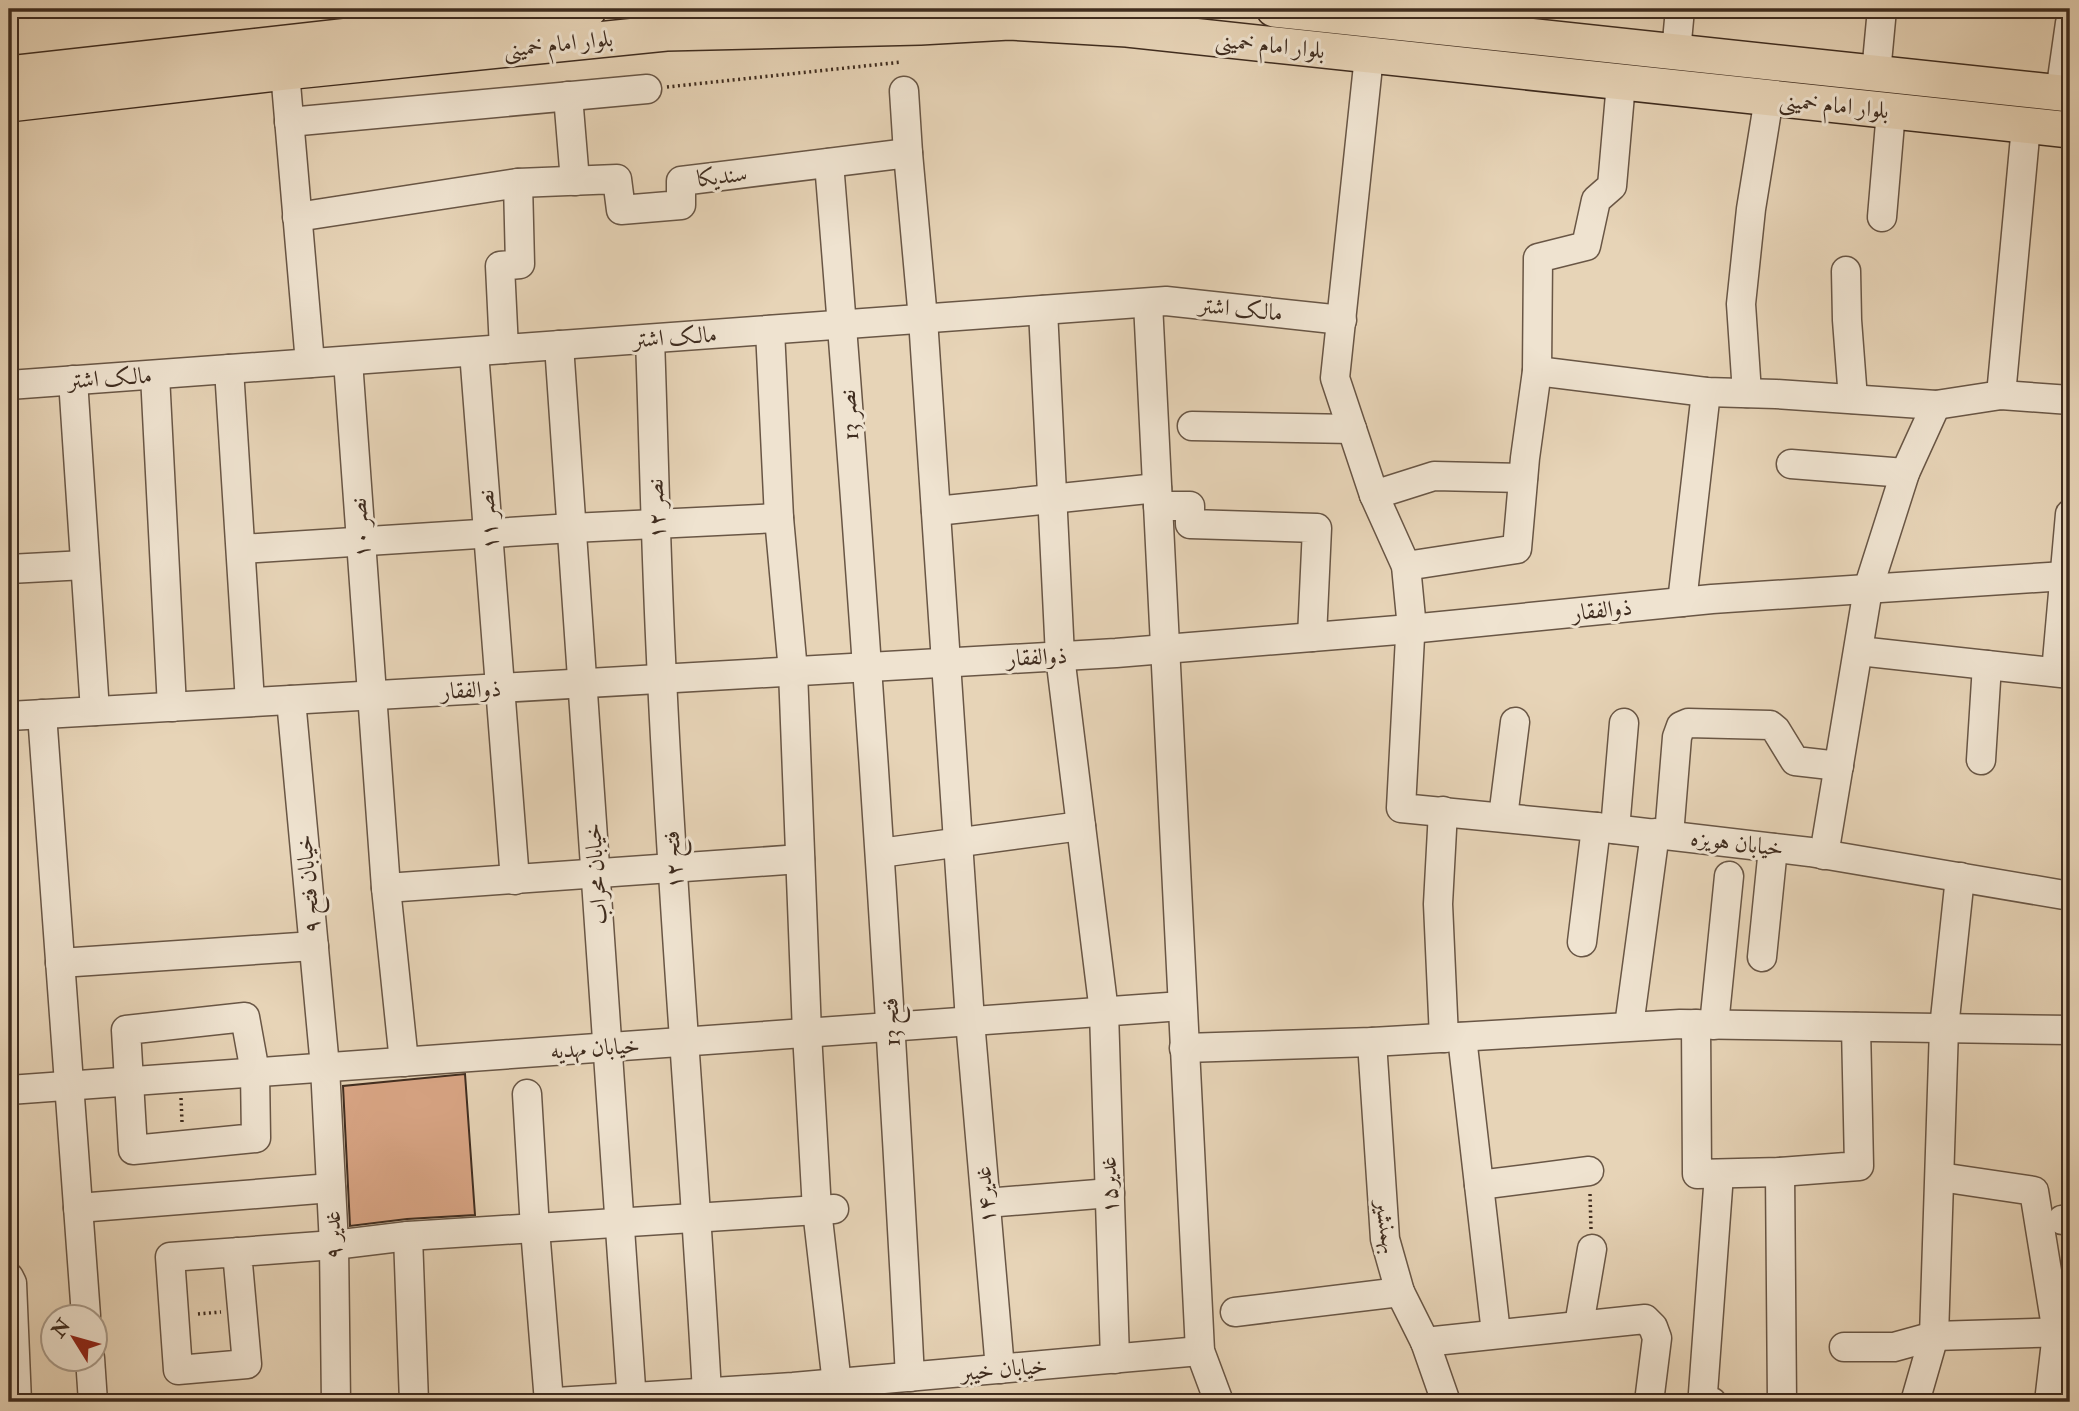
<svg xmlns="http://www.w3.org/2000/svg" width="2079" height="1411" font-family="'IM FELL Double Pica',Amiri,serif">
<rect width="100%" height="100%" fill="#e7d4b7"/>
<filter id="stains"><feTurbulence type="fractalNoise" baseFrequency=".00286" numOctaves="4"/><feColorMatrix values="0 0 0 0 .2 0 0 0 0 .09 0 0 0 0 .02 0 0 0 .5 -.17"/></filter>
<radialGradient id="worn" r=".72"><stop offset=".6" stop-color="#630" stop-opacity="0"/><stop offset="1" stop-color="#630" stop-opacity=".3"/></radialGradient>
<polygon fill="#daa686" stroke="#3f2c1f" stroke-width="2" points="465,1074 475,1215 407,1219 350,1226 343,1086"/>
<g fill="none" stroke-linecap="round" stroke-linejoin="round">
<g stroke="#695645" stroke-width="31">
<g id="minor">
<polyline points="1676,52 1680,9"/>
<polyline points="1369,56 1335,378 1374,495 1406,566 1411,618 1401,808 1596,827 1810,852 2070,896"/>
<polyline points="285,72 310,363"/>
<polyline points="1876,73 1882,9"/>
<polyline points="904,91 908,153"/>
<polyline points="2060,93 2070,23"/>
<polyline points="568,96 575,181"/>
<polyline points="289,122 647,89"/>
<path d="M829,163C862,567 889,972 910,1377"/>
<polyline points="297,217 518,183 617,179 621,210 681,205 681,181 908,153 923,319 970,1021 1000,1369"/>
<polyline points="1882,217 1891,111"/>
<polyline points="1846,271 1847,320 1853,399"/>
<polyline points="1148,303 1200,1351 1219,1402"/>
<polyline points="1043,310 1060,656 1104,1012 1115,1359"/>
<polyline points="770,330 779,518 793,671 807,1033 817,1210 837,1384"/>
<path d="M650,339C654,452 656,565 662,678C673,917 694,1155 707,1393"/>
<polyline points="559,345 632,1402"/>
<polyline points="504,349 500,266 520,264 518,183"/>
<polyline points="474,352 515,880"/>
<polyline points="348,361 386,888 404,1062"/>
<polyline points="229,369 250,702"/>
<polyline points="1537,371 1706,392 1776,394 1936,405 2001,395 2070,400"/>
<polyline points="155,375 172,707"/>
<polyline points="73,380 95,711"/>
<polyline points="9,385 1166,301 1342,320"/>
<polyline points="1747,393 1741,304 1751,209 1769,98"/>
<polyline points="2001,395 2026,126"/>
<polyline points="1192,426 1352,429"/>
<polyline points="1791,464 1905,473"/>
<polyline points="1374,495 1434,476 1523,478"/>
<polyline points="1158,506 1190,506 1190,524 1317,528 1312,637"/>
<polyline points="936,511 1157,488"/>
<polyline points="241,549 572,528 779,518"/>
<polyline points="1406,566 1517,549 1525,458 1537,371 1538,258 1586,246 1596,200 1612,186 1621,83"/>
<polyline points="9,569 85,565"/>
<polyline points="1682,602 1706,392"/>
<polyline points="1859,651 2070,674"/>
<polyline points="2056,672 2070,514"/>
<polyline points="291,700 325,1067 334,1245 336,1402"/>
<polyline points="42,714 86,1316"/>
<polyline points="9,716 1116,653 1410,629 1712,599 2065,576"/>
<polyline points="1981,760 1987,665"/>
<polyline points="1443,811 1438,904 1444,1038"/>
<polyline points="1503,817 1515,722"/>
<polyline points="1615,829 1624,723"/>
<polyline points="1669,835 1677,737 1681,726 1688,723 1770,725 1776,730 1795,761 1839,766"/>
<polyline points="880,853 1081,826"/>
<polyline points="1824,855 1868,589 1905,473 1936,405"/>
<polyline points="386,888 800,859"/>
<polyline points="1582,942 1596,827"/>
<polyline points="1762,957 1773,848"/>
<polyline points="60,963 314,946"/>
<polygon points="245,1017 255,1072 256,1138 133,1150 126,1030"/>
<polyline points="1696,1024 1697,1174 1780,1172 1859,1166 1856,1027"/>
<polyline points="1714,1025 1729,876"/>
<polyline points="1629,1026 1655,833"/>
<polyline points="1462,1037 1496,1333"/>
<polyline points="1372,1042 1385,1239 1400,1292 1425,1342 1446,1402"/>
<polyline points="1184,1048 1372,1042 1680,1024 2070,1030"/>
<polyline points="9,1090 1182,1006"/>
<polyline points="527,1094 535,1229 549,1402"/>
<polyline points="1780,1172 1782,1402"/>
<polyline points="1940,1177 2034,1191 2057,1333 2049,1402"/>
<polyline points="1479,1185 1589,1171"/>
<polyline points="986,1203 1110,1193"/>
<polyline points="78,1208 331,1188"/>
<polyline points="2062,1220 2070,1219"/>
<polyline points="408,1236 414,1402"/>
<polyline points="237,1252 247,1364 178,1370 170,1257 334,1245 408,1236 834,1209"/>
<polyline points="9,1277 12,1283 17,1402"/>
<polyline points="1235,1312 1400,1292"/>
<polyline points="1579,1325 1592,1249"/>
<polyline points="1425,1342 1645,1319 1653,1327 1657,1338 1649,1402"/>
<polyline points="1844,1347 1894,1347 1934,1336 2070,1332"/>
<polyline points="90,1358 93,1402"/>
<polyline points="556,1402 793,1387 1200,1351"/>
<polyline points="1712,1402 1706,1400 1703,1393 1719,1174"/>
<polyline points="1915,1402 1934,1336 1944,1028 1960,877"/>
</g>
</g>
<g stroke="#3f2c1f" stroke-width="38">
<g id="major">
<polyline points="1274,9 2070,94"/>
<polyline points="9,74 589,9"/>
<polyline points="9,104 285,72 666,33 920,27 1009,22 1127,29 2070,130"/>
</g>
</g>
<g stroke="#3f2c1f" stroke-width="3.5" stroke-dasharray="2 3.5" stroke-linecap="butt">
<polyline points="257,9 258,19"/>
<polyline points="667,87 902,62"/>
<polyline points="181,1098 182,1122"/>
<polyline points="1590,1194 1591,1229"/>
<polyline points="198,1314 221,1312"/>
</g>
<use href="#minor" stroke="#efe3d0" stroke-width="28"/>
<use href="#major" stroke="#e7d4b7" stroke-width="35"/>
</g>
<g text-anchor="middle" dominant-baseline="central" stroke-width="6" stroke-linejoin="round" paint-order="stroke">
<g font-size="23" fill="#3f2c1f" stroke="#efe3d0">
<text transform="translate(558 44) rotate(-6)">بلوار امام خمینی</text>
<text transform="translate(1270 45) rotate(6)">بلوار امام خمینی</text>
<text transform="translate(1834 105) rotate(6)">بلوار امام خمینی</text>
<text transform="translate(722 176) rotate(-7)">سندیکا</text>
<text transform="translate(1241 309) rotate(6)">مالک اشتر</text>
<text transform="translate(675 337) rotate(-4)">مالک اشتر</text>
<text transform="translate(110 378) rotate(-4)">مالک اشتر</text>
<text transform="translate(849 415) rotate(-94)">نصر 13</text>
<text transform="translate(656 509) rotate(-92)">نصر ۱۲</text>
<text transform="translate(488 520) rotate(-95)">نصر ۱۱</text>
<text transform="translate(360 528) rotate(-94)">نصر ۱۰</text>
<text transform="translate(1602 610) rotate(-6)">ذوالفقار</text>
<text transform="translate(1037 657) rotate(-3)">ذوالفقار</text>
<text transform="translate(471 690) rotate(-3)">ذوالفقار</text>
<text transform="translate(1737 843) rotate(7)">خیابان هویزه</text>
<text transform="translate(673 860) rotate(-94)">فتح ۱۲</text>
<text transform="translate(596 874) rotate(-94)">خیابان محراب</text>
<text transform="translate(308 884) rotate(-95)">خیابان فتح ۹</text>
<text transform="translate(891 1022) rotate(-93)">فتح 13</text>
<text transform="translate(595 1048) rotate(-4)">خیابان مهدیه</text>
<text transform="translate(1109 1185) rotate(-92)">غدیر۱۵</text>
<text transform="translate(985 1195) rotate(-95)">غدیر۱۴</text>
<text transform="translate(1387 1227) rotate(82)">بهمنشیر</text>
<text transform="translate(333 1235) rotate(-92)">غدیر ۹</text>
<text transform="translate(1004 1369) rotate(-5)">خیابان خیبر</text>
</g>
</g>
<rect width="2079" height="1411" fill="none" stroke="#e7d4b7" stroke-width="35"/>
<rect x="10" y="10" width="2058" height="1390" fill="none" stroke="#3f2c1f" stroke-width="3.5"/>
<rect x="18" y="18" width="2044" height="1376" fill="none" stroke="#3f2c1f" stroke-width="2"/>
<g transform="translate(74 1338) rotate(307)"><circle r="33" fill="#efe3d0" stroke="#a99a89" stroke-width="2"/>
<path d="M0-5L12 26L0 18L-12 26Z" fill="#8f2418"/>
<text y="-10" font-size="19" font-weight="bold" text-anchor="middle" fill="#3f2c1f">N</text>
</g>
<rect width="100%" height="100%" filter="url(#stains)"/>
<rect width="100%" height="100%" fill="url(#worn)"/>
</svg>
